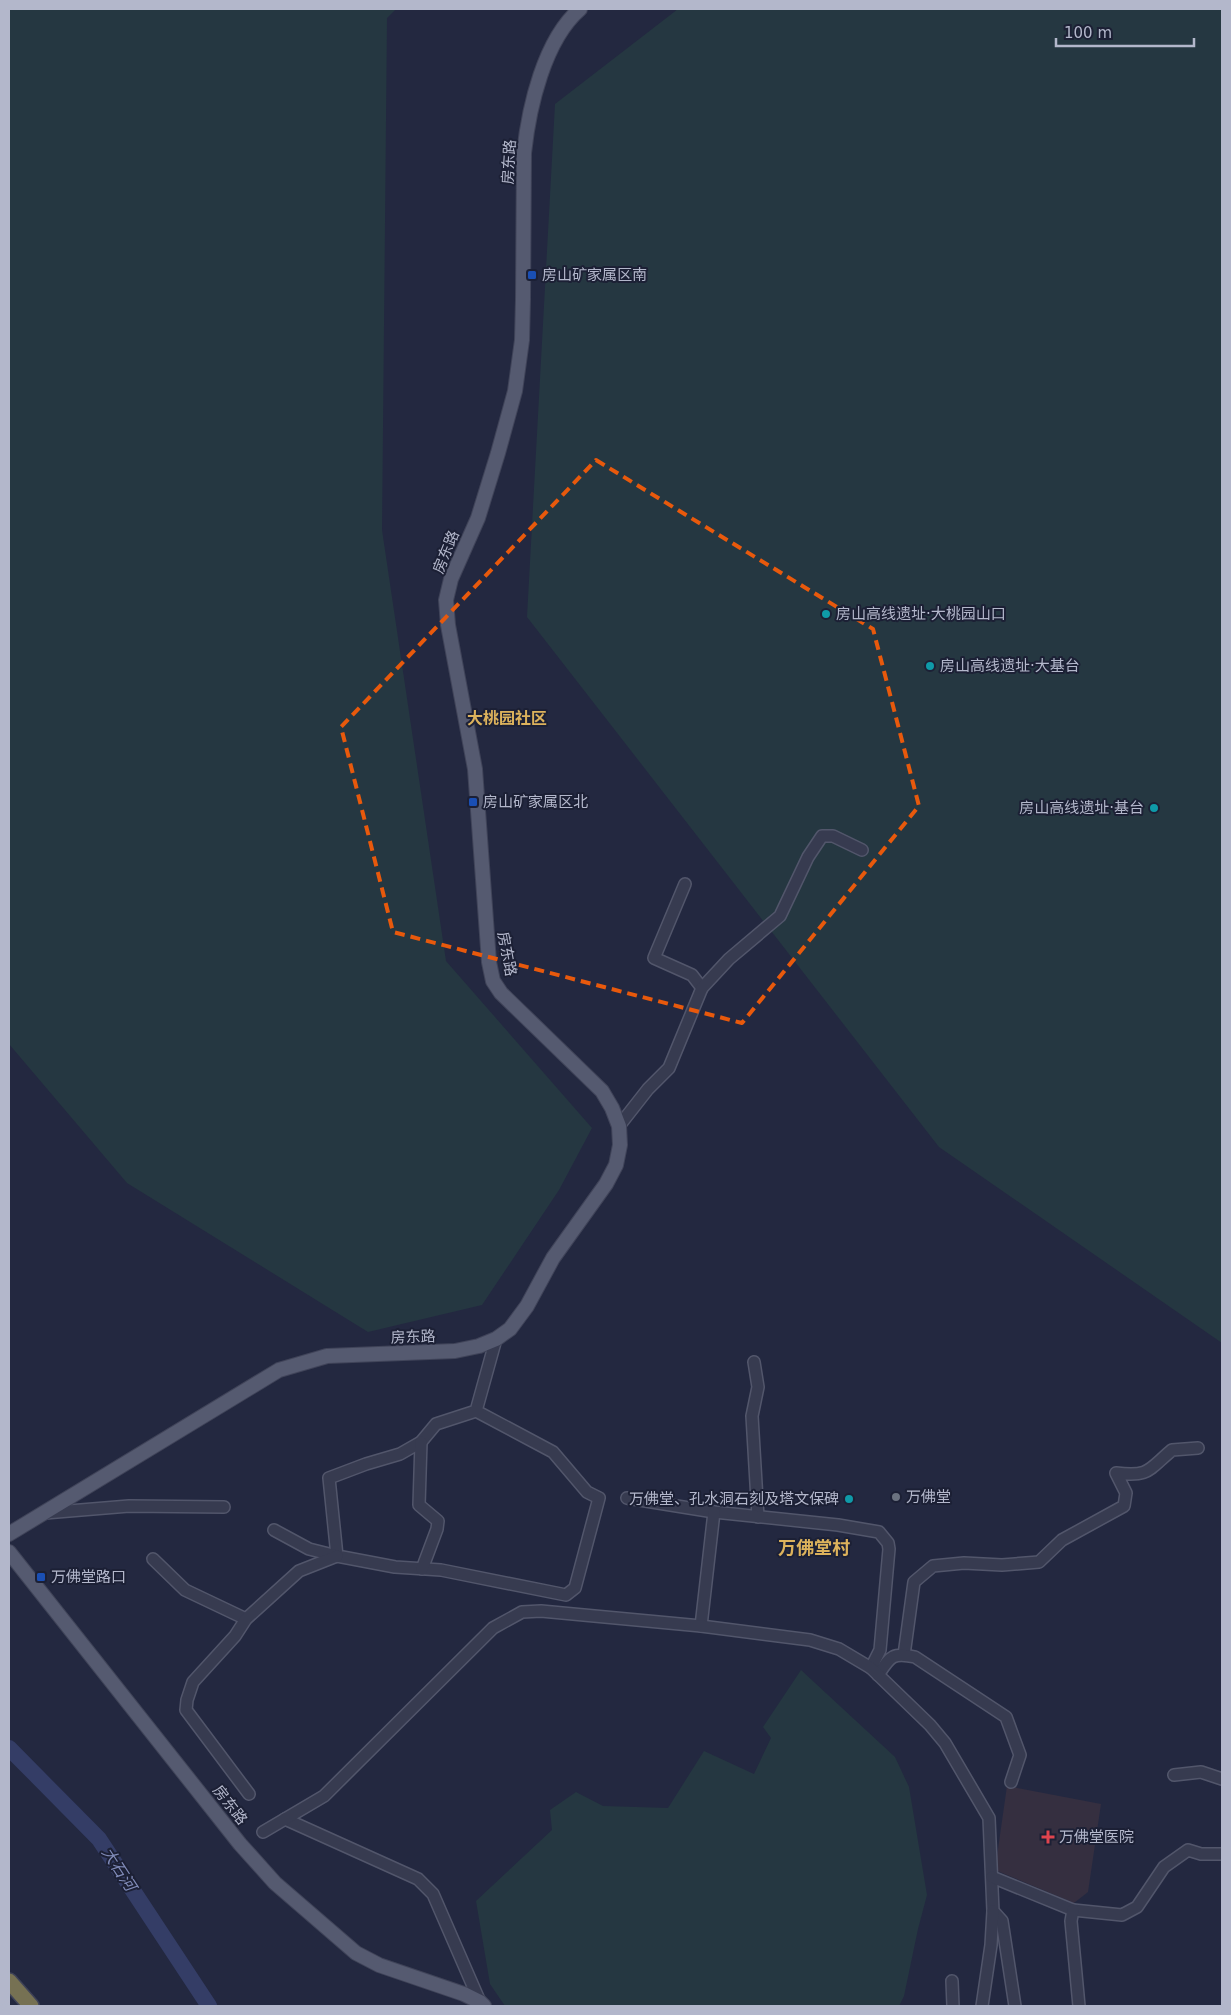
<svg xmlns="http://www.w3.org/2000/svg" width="1231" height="2015" font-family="'DejaVu Sans','Noto Sans SC',sans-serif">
<rect width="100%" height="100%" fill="#232840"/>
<polygon fill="#352f40" points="1007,1786 1101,1804 1088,1892 1074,1903 995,1870"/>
<g fill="#253741">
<polygon points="9,9 396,9 387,18 382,530 446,961 592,1128 559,1190 482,1305 368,1332 127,1183 9,1044"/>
<polygon points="678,9 1222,9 1222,1343 939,1147 527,617 555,104"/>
<polygon points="801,1670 895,1757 909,1787 927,1895 918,1929 904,1996 899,2006 505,2006 490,1984 476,1901 552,1830 550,1810 576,1792 603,1806 668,1808 704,1751 754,1774 771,1738 763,1727"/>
</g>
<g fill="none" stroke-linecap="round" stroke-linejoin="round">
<polyline stroke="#343d66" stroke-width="16" points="9,1748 99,1839 209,2006"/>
<g stroke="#52566b" stroke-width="14">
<g id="minor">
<polyline points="685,884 654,958 692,975 702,988"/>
<polyline points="619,1126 648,1089 669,1068 702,988 729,959 780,916 808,857 822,836 833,836 862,850"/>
<polyline points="754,1362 758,1387 752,1416 758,1517"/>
<polyline points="476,1411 553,1452 587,1492 599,1498 575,1588 566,1595 441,1570 395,1567 337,1556 329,1478 366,1464 400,1454 421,1442 436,1424 476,1411 496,1339"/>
<polyline points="421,1442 419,1505 438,1521 437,1529 422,1569"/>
<polyline points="627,1498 714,1512 838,1525 879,1532 888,1543 889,1549 880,1650 871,1668"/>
<polyline points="45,1513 129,1506 224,1507"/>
<polyline points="274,1530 309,1549 337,1556"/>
<polyline points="153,1559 185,1590 246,1619"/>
<polyline points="701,1626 714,1512"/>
<path d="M904,1655L914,1582L933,1566L964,1563L1002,1565L1039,1562L1062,1540L1124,1506L1126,1493L1116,1473C1150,1477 1148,1470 1172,1450L1198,1448"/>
<path d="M878,1675C890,1657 892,1652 915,1657L1006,1717L1020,1755L1011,1782"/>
<polyline points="1174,1775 1201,1772 1222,1779"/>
<polyline points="249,1794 186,1710 187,1700 193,1682 235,1636 246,1619 299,1571 337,1556"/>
<polyline points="285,1819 418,1879 433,1894 480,2002"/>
<polyline points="263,1832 324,1796 493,1628 522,1612 541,1611 701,1626 810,1640 839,1649 871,1668 930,1725 945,1743 989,1818 993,1911 1002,1921 1015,2006"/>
<polyline points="992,1877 1073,1910 1122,1915 1137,1907 1164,1867 1188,1850 1201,1854 1222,1854"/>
<polyline points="1073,1910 1071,1921 1079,2006"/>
<polyline points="952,1981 953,2006"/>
<polyline points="982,2006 991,1945 993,1911"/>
</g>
</g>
<g stroke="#404459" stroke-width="16">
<g id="major">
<path d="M9,1534L279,1370L327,1356L455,1351L479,1346L496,1339L510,1329L527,1306L553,1258L606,1184L616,1165L620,1145L619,1126L612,1108L602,1091L501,993L493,981L489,962L475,769L448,625L446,600L451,579L478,518L498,453L515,391L522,340L523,299L524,153C529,107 544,40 580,9"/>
<polyline points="9,1552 240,1844 275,1883 356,1953 379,1965 464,1994 480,2002 484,2006"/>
</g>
</g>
<g stroke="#3f4358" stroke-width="18">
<polyline id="highway" points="9,1981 31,2006"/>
</g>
<use href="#minor" stroke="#373b50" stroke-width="11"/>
<use href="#major" stroke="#555a70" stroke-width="14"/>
<use href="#highway" stroke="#767153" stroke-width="15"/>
</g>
<path fill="none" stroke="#e8590c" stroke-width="4" stroke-dasharray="10 6" stroke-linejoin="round" d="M596,460L873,629L919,806L742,1023L393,932L341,727Z"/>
<g fill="#1a4fb4" stroke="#1c2035" stroke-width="2">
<rect x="527" y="270" width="10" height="10" rx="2.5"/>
<rect x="468" y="797" width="10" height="10" rx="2.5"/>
<rect x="36" y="1572" width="10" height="10" rx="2.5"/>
</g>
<g fill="#0f9aa8" stroke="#1c2035" stroke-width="2">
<circle cx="826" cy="614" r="5"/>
<circle cx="930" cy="666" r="5"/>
<circle cx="1154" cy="808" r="5"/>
<circle cx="849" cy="1499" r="5"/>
</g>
<circle fill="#6b7280" stroke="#1c2035" stroke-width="2" cx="896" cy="1497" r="5"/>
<path fill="#e0444e" stroke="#1c2035" stroke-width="2" d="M1045.5 1829.5h5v5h5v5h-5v5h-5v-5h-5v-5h5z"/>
<g text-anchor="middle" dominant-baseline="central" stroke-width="4" stroke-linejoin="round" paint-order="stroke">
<g font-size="15" fill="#b3b7cb" stroke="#1c2035">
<text transform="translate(509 162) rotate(-87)">房东路</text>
<text transform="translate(446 552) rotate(-68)">房东路</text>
<text transform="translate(507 954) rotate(79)">房东路</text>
<text transform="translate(413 1337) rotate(-2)">房东路</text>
<text transform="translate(230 1805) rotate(52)">房东路</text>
</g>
<g font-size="15" fill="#b3b7cb" stroke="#1c2035" text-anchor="start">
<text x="542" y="275">房山矿家属区南</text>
<text x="836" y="614">房山高线遗址·大桃园山口</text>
<text x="940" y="666">房山高线遗址·大基台</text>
<text x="483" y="802">房山矿家属区北</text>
<text x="1144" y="808" text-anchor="end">房山高线遗址·基台</text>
<text x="906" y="1497">万佛堂</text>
<text x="839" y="1499" text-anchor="end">万佛堂、孔水洞石刻及塔文保碑</text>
<text x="51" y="1577">万佛堂路口</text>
<text x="1059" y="1837">万佛堂医院</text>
</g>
<g font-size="16" font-weight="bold" fill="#dcb25c" stroke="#1c2035">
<text x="507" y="718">大桃园社区</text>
</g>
<g font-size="16" font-style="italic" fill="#808bb8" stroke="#1c2035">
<text transform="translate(119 1869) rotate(57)">大石河</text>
</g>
<g font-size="18" font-weight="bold" fill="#dcb25c" stroke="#1c2035">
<text x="814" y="1547">万佛堂村</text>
</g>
</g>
<rect width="1231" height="2015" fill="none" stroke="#b3b7cb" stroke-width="20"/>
<path d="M1056 38v8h138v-8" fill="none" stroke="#b3b7cb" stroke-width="2.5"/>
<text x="1064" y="38" font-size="15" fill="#b3b7cb" stroke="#1c2035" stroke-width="4" paint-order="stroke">100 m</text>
</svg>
